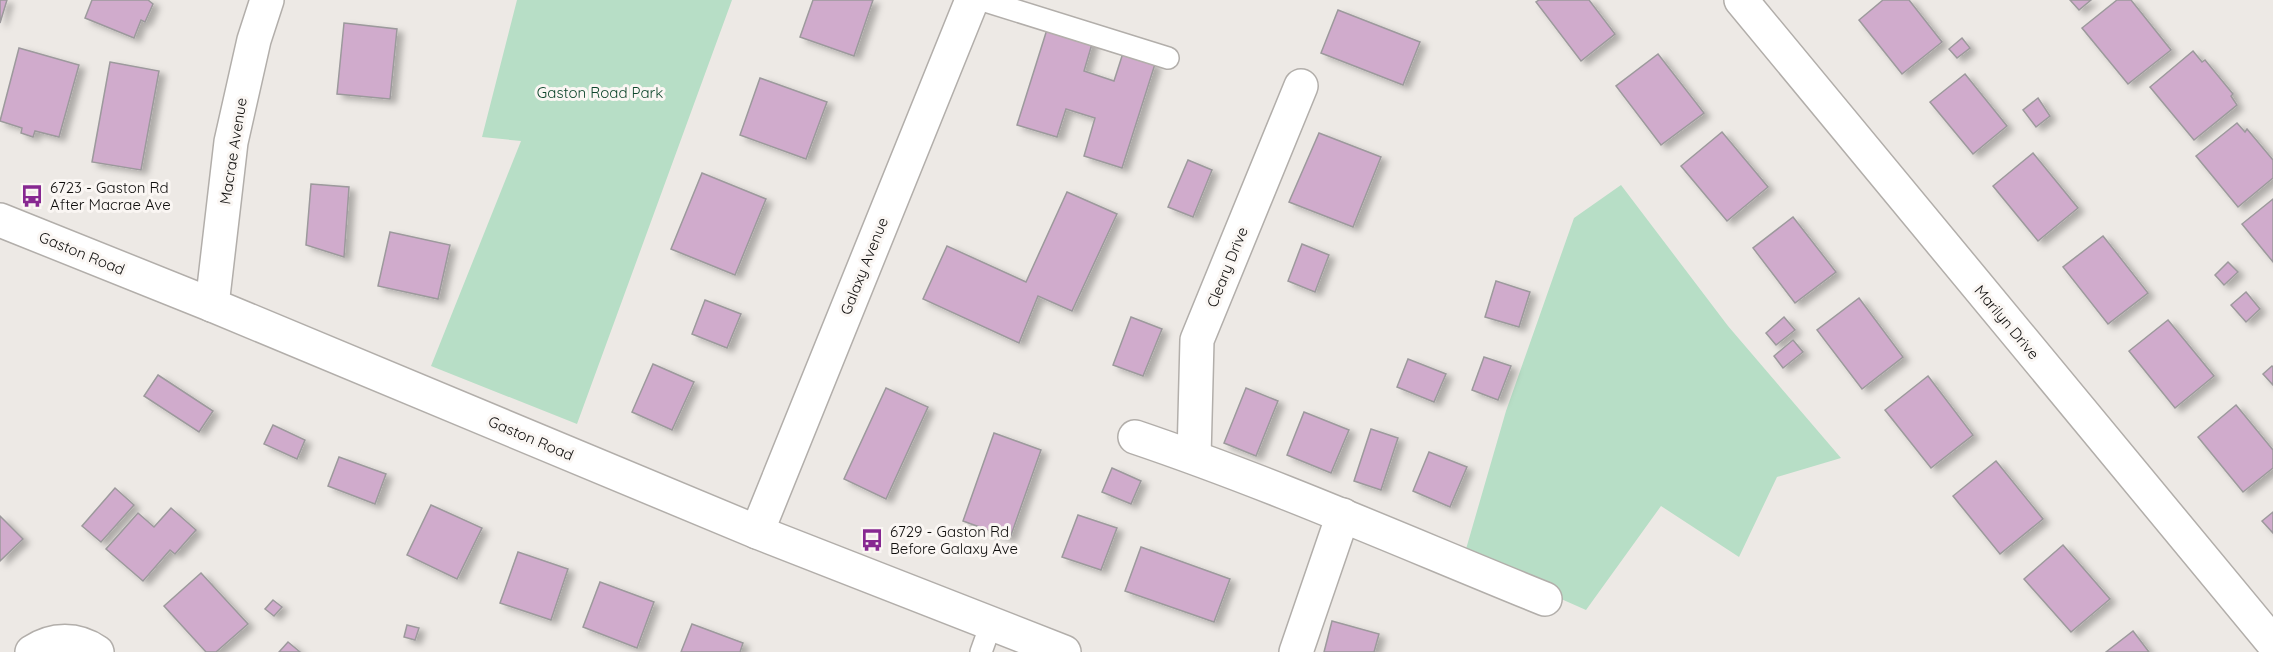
<svg xmlns="http://www.w3.org/2000/svg" width="2273" height="652" font-family="Quicksand,sans-serif">
<defs>
<filter id="shadow"><feDropShadow dx="6" dy="4" stdDeviation="3" flood-color="#0004"/></filter>
</defs>
<rect width="100%" height="100%" fill="#ede9e5"/>
<g fill="#b7dec6">
<polygon points="517,0 732,0 577,424 431,366 521,141 482,137"/>
<polygon points="1621,185 1728,326 1841,458 1777,477 1739,557 1661,506 1586,610 1464,556 1506,411 1574,218"/>
</g>
<g fill="#d0abcc" stroke="#9c999c" stroke-width="1.5" filter="url(#shadow)">
<polygon points="0,0 7,0 0,23"/>
<polygon points="92,0 148,0 153,4 145,22 141,20 134,38 85,18"/>
<polygon points="813,0 873,0 854,56 800,37"/>
<polygon points="1539,0 1589,0 1615,34 1581,61 1536,2"/>
<polygon points="1883,0 1909,0 1942,42 1902,74 1859,20"/>
<polygon points="2070,0 2091,0 2079,10"/>
<polygon points="2117,0 2131,0 2171,50 2128,84 2082,28"/>
<polygon points="1338,10 1420,42 1403,85 1321,53"/>
<polygon points="344,23 397,29 390,99 337,94"/>
<polygon points="1049,23 1094,37 1084,71 1114,81 1123,53 1155,64 1122,168 1084,156 1095,118 1066,109 1057,137 1017,125"/>
<polygon points="1962,38 1970,48 1957,58 1949,49"/>
<polygon points="19,48 79,65 59,137 35,131 33,137 21,133 22,128 0,121"/>
<polygon points="2193,51 2202,62 2205,60 2233,94 2231,96 2237,105 2194,140 2150,87"/>
<polygon points="1658,54 1704,113 1661,145 1616,86"/>
<polygon points="110,62 159,71 141,170 92,162"/>
<polygon points="1965,74 2007,126 1973,154 1930,102"/>
<polygon points="760,78 827,102 806,159 740,135"/>
<polygon points="2038,98 2050,116 2036,127 2023,110"/>
<polygon points="2237,123 2245,132 2247,129 2273,160 2273,178 2238,207 2196,156"/>
<polygon points="1722,132 1768,187 1727,221 1681,166"/>
<polygon points="1319,133 1381,157 1353,227 1289,202"/>
<polygon points="2033,153 2078,208 2038,241 1993,186"/>
<polygon points="1188,160 1212,170 1193,217 1168,207"/>
<polygon points="702,173 766,199 735,275 671,249"/>
<polygon points="311,184 349,187 344,257 306,245"/>
<polygon points="1067,192 1117,214 1072,311 1038,296 1019,343 923,299 947,246 1026,282"/>
<polygon points="2273,199 2273,262 2242,224"/>
<polygon points="1793,217 1836,272 1795,303 1753,248"/>
<polygon points="390,232 450,245 438,299 378,286"/>
<polygon points="2103,236 2148,293 2108,324 2063,267"/>
<polygon points="1302,244 1329,255 1315,292 1288,281"/>
<polygon points="2228,262 2238,272 2224,285 2215,275"/>
<polygon points="1496,281 1530,292 1519,327 1485,317"/>
<polygon points="2246,292 2260,309 2246,322 2231,305"/>
<polygon points="1859,298 1903,357 1862,389 1817,330"/>
<polygon points="705,300 741,314 727,348 692,334"/>
<polygon points="1131,317 1162,329 1143,376 1113,365"/>
<polygon points="1784,317 1795,330 1776,345 1766,333"/>
<polygon points="2168,320 2214,376 2175,408 2129,351"/>
<polygon points="1793,340 1803,352 1783,368 1774,356"/>
<polygon points="1484,357 1511,366 1498,400 1472,390"/>
<polygon points="1408,359 1446,374 1434,402 1397,387"/>
<polygon points="653,364 694,382 672,430 632,412"/>
<polygon points="2272,366 2273,367 2273,385 2263,374"/>
<polygon points="158,375 213,411 199,432 144,396"/>
<polygon points="1928,376 1973,435 1931,468 1885,410"/>
<polygon points="886,388 928,407 886,499 844,479"/>
<polygon points="1246,388 1278,401 1256,456 1224,443"/>
<polygon points="2236,405 2273,450 2273,468 2243,492 2198,437"/>
<polygon points="1304,412 1349,430 1331,473 1287,455"/>
<polygon points="273,425 305,440 297,459 264,444"/>
<polygon points="1371,429 1398,438 1381,490 1354,481"/>
<polygon points="994,433 1041,450 1010,538 963,521"/>
<polygon points="1429,452 1467,467 1450,507 1413,491"/>
<polygon points="339,457 386,474 375,504 328,486"/>
<polygon points="1996,461 2043,519 2000,554 1953,496"/>
<polygon points="1112,468 1141,481 1131,504 1102,492"/>
<polygon points="115,488 134,505 101,542 82,526"/>
<polygon points="431,505 482,528 457,579 407,555"/>
<polygon points="171,508 196,530 175,554 170,550 143,581 106,549 138,513 154,527"/>
<polygon points="2273,512 2273,533 2262,521"/>
<polygon points="1078,515 1117,528 1101,570 1062,557"/>
<polygon points="0,516 23,539 0,561"/>
<polygon points="2063,545 2110,599 2071,632 2024,579"/>
<polygon points="1141,547 1230,579 1214,622 1125,591"/>
<polygon points="518,552 568,569 551,620 500,603"/>
<polygon points="201,573 248,624 216,652 206,652 164,606"/>
<polygon points="600,582 654,602 637,648 583,627"/>
<polygon points="273,600 282,607 274,616 265,609"/>
<polygon points="1332,621 1379,634 1374,652 1324,652"/>
<polygon points="692,624 743,643 740,652 681,652"/>
<polygon points="407,625 419,628 415,640 404,637"/>
<polygon points="2133,631 2149,652 2106,652"/>
<polygon points="288,642 300,652 279,652"/>
</g>
<g fill="none" stroke-linecap="round" stroke-linejoin="round">
<g stroke="#b2aeaa" stroke-width="24">
<g id="lane">
<polyline points="982,0 1168,58"/>
<polyline points="981,652 991,624"/>
</g>
</g>
<g stroke="#b2aeaa" stroke-width="36">
<g id="street">
<polyline points="1741,0 2273,643"/>
<polyline points="0,220 212,305 757,532 1064,652"/>
<polyline points="212,305 231,142 254,40 267,0"/>
<path d="M1135,437C1274,484 1409,544 1545,599"/>
<polyline points="1194,457 1197,340 1301,86"/>
<polyline points="757,532 972,0"/>
<path d="M32,652C53,638 77,638 97,652"/>
<polyline points="1296,652 1343,515"/>
</g>
</g>
<use href="#lane" stroke="#fff" stroke-width="21"/>
<use href="#street" stroke="#fff" stroke-width="33"/>
</g>
<defs>
<g id="bus-bare" transform="scale(1.8)"><path d="M-5-6H5V4H4V6H2V4H-2V6H-4V4H-5ZM-3.5-4V0h7V-4ZM-3.5 1.2v1.5H-2V1.2ZM2 1.2v1.5H3.5V1.2Z" fill="#872891" stroke="#faf6f3" stroke-width="2.5" paint-order="stroke"/></g>
</defs>
<g fill-rule="evenodd">
<use href="#bus-bare" x="32" y="196"/>
<use href="#bus-bare" x="872" y="540"/>
</g>
<g text-anchor="middle" dominant-baseline="central" stroke-width="6" stroke-linejoin="round" paint-order="stroke">
<g font-size="15" fill="#0e462c" stroke="#faf6f3">
<text x="600" y="92">Gaston Road Park</text>
</g>
<g font-size="15" fill="#0f0e0d" stroke="#faf6f3">
<text transform="translate(233 151) rotate(-81)">Macrae Avenue</text>
<text transform="translate(82 253) rotate(22)">Gaston Road</text>
<text transform="translate(864 266) rotate(-68)">Galaxy Avenue</text>
<text transform="translate(1227 267) rotate(-68)">Cleary Drive</text>
<text transform="translate(2007 322) rotate(50)">Marilyn Drive</text>
<text transform="translate(531 438) rotate(23)">Gaston Road</text>
</g>
<g font-size="15" fill="#0f0e0d" stroke="#faf6f3" text-anchor="start">
<text x="50" y="187">6723 - Gaston Rd<tspan x="50" dy="17">After Macrae Ave</tspan></text>
<text x="890" y="531">6729 - Gaston Rd<tspan x="890" dy="17">Before Galaxy Ave</tspan></text>
</g>
</g>
</svg>
